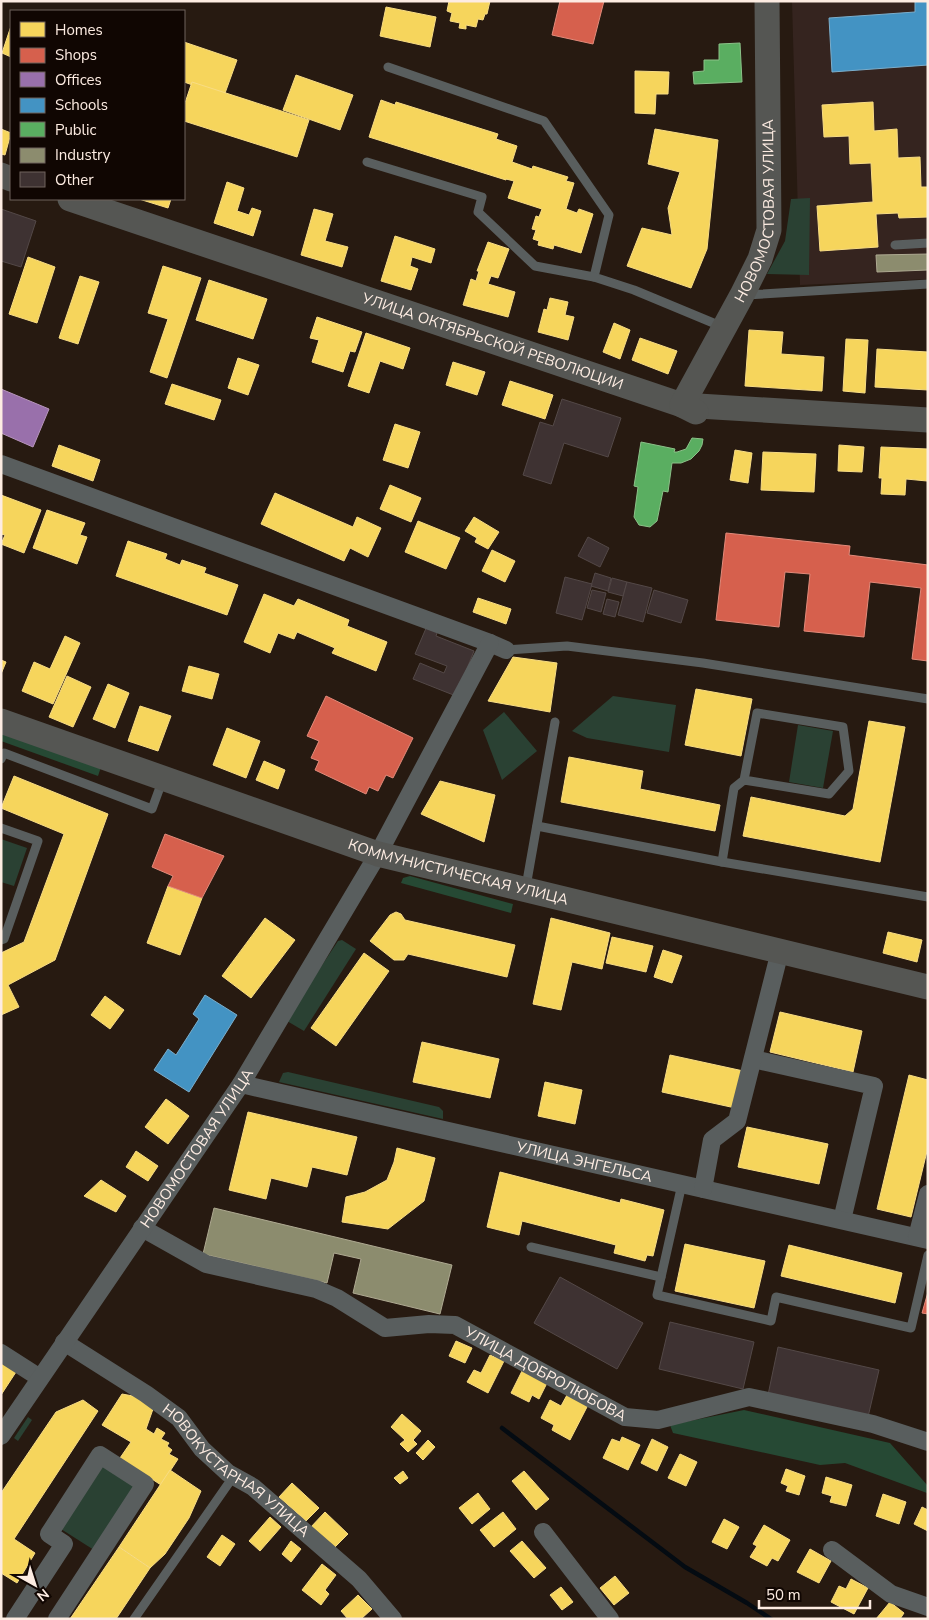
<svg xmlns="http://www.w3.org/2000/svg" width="929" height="1620" font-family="'Nunito Sans',sans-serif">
<rect width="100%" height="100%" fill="#271a11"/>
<polygon fill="#35241f" points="792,1 928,1 928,279 800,285"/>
<g fill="#2a4133">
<polygon points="810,198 809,275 767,274 785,241 791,199"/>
<polygon points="613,696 676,705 669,752 587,738 572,731"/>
<polygon points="504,712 537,751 502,780 483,730"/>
<polygon points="798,725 833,731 823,788 789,782"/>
<polygon points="1,839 27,848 14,886 1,882"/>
<polygon points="342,940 356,949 304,1031 287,1021 287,1018 338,941"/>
<polygon points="288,1072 439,1107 443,1111 443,1119 279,1082 283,1073"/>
<polygon points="28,1417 32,1420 18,1441 14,1438"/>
<polygon points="102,1465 135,1487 94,1550 61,1529"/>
</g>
<g fill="#264934">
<polygon points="1,731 101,767 98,776 1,741"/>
<polygon points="410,876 513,904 511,913 401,883 403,878"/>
<polygon points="744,1410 890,1443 928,1486 927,1493 845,1463 820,1465 673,1433 670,1425"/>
</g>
<g fill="#f6d55c" stroke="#f8dc84">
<polygon points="449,1 490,1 487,14 485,14 483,20 478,19 476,27 466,25 466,29 459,28 460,23 450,21 452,13 447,11"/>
<polygon points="386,7 436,17 430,47 380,36"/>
<polygon points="11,26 11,57 2,53"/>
<polygon points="184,42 237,60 224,96 184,82"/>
<polygon points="635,71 669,72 668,94 656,94 655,114 635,113"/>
<polygon points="296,75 353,95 340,130 283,110"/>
<polygon points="192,82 309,120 297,157 184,121 184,106"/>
<polygon points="381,100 395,105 396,102 498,134 496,139 517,146 512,162 532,169 533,166 568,177 566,181 574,183 566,209 577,213 579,209 593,214 581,253 554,245 553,249 538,245 539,241 533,239 536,230 532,229 536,216 539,217 542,209 508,198 514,181 506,179 506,180 369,137"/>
<polygon points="873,102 874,131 897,129 898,158 920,157 921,187 928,187 928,217 899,218 898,213 876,214 878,247 820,251 817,206 873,202 871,163 850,164 849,136 824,137 822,105"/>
<polygon points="1,129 11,133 5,155 1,154"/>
<polygon points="655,129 718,140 707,249 691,288 627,266 642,228 672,235 668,208 680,172 648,164"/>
<polygon points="227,182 244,188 237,211 249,215 252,208 261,211 253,236 214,223"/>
<polygon points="139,199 171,199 168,208"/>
<polygon points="314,209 333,214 325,241 348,247 342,267 301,255"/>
<polygon points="395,236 435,249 431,263 412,257 410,266 418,269 411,290 381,281"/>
<polygon points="488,242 509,249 498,278 491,276 488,284 515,292 508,317 463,305 471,279 476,281 479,271 477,271"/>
<polygon points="28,257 55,267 37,323 9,314"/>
<polygon points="163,266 201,278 167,378 150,372 168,319 148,313"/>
<polygon points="80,276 99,282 78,344 59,338"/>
<polygon points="209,280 267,299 253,339 196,320"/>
<polygon points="550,298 568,302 565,315 574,317 568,340 538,332 544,309 547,310"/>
<polygon points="317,317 362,332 355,352 350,351 343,372 312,362 319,340 310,338"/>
<polygon points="614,323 630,330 620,359 603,352"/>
<polygon points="749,330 783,332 781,354 824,357 822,391 745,386"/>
<polygon points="366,333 410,348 403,369 380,361 369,393 348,386"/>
<polygon points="640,338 677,351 668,374 632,360"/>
<polygon points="846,339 868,340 865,393 843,391"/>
<polygon points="877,349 928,352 928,390 875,387"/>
<polygon points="238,358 259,365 248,395 228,388"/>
<polygon points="453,362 485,372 477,395 446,385"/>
<polygon points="510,381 553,395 545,419 502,405"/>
<polygon points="172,384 221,400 214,420 165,404"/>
<polygon points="395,424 420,432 408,468 383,460"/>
<polygon points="59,445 100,460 93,481 52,466"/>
<polygon points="839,445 864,447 862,472 838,471"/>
<polygon points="881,447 928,449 927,481 906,479 905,495 881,494 882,478 879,478"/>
<polygon points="735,450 752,453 748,483 730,480"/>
<polygon points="763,452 816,454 814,492 761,490"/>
<polygon points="390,485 421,498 411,522 380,509"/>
<polygon points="275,493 353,527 357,517 381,528 368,557 350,548 344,561 261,524"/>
<polygon points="1,495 41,510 24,553 1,544 5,535 1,534"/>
<polygon points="47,510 85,523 80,535 87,537 77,564 33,548"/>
<polygon points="474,517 499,532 488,549 475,542 477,538 465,531"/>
<polygon points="418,521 460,538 446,569 405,552"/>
<polygon points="128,541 167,554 165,559 180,565 182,560 206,568 204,573 238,585 227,615 116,576"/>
<polygon points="492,550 515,561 505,582 482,571"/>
<polygon points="264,594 294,606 298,599 349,620 347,626 387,642 376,671 332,653 335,648 297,632 294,639 278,633 270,653 244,642"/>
<polygon points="478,598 511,609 506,624 473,612"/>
<polygon points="65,636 80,643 53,704 22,691 34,662 50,669"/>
<polygon points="513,657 557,663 550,712 488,701"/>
<polygon points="1,660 6,662 1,674"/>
<polygon points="189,666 219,674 212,699 182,691"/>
<polygon points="67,676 91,687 73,727 49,717"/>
<polygon points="108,684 129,693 115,728 93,719"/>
<polygon points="696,689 752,699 741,756 685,745"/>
<polygon points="140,706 171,716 158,751 128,741"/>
<polygon points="869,721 905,727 880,862 743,836 751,797 845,816 853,809"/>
<polygon points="227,728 260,741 246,778 213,765"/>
<polygon points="569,757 643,771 640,789 720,805 715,831 561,802"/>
<polygon points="264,761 285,770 278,789 256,780"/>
<polygon points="14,776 108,814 55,960 8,985 19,1007 1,1015 1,953 24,942 64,834 1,808"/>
<polygon points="440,781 495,795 484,842 421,814"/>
<polygon points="168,886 202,898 180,955 147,943"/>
<polygon points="396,912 401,914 405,920 515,945 507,977 408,954 404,960 394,960 370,941 390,915"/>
<polygon points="265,918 295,940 251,998 222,976"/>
<polygon points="551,918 610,933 602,969 572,962 561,1010 533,1004"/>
<polygon points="888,932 922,940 917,962 883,953"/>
<polygon points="612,937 653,946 646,972 606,963"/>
<polygon points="663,950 682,956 672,983 654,977"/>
<polygon points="364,953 389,971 336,1046 311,1028"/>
<polygon points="105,996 124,1010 110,1029 91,1015"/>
<polygon points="780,1012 862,1031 853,1072 770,1052"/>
<polygon points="422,1042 499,1059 490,1098 413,1082"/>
<polygon points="670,1055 748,1072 740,1109 662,1092"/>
<polygon points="909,1075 928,1080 928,1147 911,1217 877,1209"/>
<polygon points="545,1082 582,1090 575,1124 538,1116"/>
<polygon points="166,1099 189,1116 168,1144 145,1127"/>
<polygon points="248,1112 357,1137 347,1175 312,1167 307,1187 271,1178 266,1199 229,1190"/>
<polygon points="747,1127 828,1144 819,1184 738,1167"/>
<polygon points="397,1148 435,1158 424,1201 388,1229 342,1222 346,1197 365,1192 387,1180 394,1162"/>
<polygon points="136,1151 158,1166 148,1181 126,1167"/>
<polygon points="500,1172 620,1203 621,1199 664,1210 653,1256 647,1255 645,1261 614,1253 616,1245 522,1221 519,1235 487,1227"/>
<polygon points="101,1180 126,1196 116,1212 84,1196"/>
<polygon points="685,1244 765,1261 754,1308 675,1291"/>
<polygon points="789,1245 902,1273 895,1303 781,1276"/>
<polygon points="456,1341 472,1348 465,1363 449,1356"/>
<polygon points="490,1355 504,1361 488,1393 467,1382 474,1370 481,1373"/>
<polygon points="1,1362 16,1372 1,1395"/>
<polygon points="523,1369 548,1381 539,1399 532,1395 529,1402 511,1393"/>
<polygon points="122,1394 144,1398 153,1409 146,1429 154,1434 157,1428 165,1433 161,1439 169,1443 167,1446 172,1450 169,1454 178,1459 161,1485 120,1458 131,1442 102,1425"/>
<polygon points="567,1395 588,1405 570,1440 552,1430 554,1425 541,1418 550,1400 561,1406"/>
<polygon points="83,1400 98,1411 14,1539 35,1553 17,1583 1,1573 1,1493 56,1412"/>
<polygon points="402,1414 421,1431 413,1440 417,1444 408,1452 400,1444 405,1440 391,1427"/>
<polygon points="622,1437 640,1445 628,1470 603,1458 612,1439 620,1442"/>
<polygon points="652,1439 668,1447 657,1471 641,1463"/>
<polygon points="428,1440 435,1447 423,1460 416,1453"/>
<polygon points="680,1454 697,1462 686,1486 668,1478"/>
<polygon points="786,1469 805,1476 799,1495 786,1491 788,1486 781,1483"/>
<polygon points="170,1470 201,1491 189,1518 165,1554 150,1568 119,1547"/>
<polygon points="403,1471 408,1478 400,1484 394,1478"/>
<polygon points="524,1471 549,1499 536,1510 512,1481"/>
<polygon points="826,1477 852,1485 846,1506 830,1502 832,1496 822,1493"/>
<polygon points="292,1483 319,1508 306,1521 279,1497"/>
<polygon points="478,1493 490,1509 472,1524 459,1508"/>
<polygon points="883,1494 906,1502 899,1524 876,1516"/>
<polygon points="922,1507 928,1510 928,1531 914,1524"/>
<polygon points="325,1512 348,1534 333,1549 310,1528"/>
<polygon points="503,1512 516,1529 494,1547 480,1530"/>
<polygon points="270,1517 281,1527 260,1551 249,1541"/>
<polygon points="724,1519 739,1527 727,1549 712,1542"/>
<polygon points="764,1525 790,1540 778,1561 772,1558 767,1566 750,1557 757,1546 753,1544"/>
<polygon points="222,1535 235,1544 220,1566 207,1557"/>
<polygon points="291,1541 301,1549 291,1562 282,1554"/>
<polygon points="522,1541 546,1568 534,1578 510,1551"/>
<polygon points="119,1547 150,1568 116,1619 70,1619"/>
<polygon points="810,1549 831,1561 819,1583 797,1572"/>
<polygon points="322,1564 336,1575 325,1590 329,1594 321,1605 302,1590"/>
<polygon points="615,1576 629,1593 614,1605 600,1588"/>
<polygon points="851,1579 868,1588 854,1614 831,1602 839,1586 846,1589"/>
<polygon points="561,1587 573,1602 562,1610 550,1595"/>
<polygon points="358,1595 372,1609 361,1619 348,1619 341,1611"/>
<polygon points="890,1602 904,1613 900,1619 876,1619"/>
</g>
<g fill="#d6604d" stroke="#e28a7a">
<polygon points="560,1 604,1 593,44 552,35"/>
<polygon points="726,533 850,546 849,555 928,565 928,661 912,659 921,588 870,582 864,637 804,631 810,574 785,572 779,627 716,620"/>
<polygon points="326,696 413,738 393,778 386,775 378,791 369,787 366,794 315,770 319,761 311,758 319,741 307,736"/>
<polygon points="165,834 224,856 202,898 168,886 173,876 152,867"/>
<polygon points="928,1292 928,1314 922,1313"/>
</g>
<polygon fill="#9970ab" stroke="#b795bc" points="1,389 49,409 33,447 1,433"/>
<g fill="#4393c3" stroke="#7baecc">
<polygon points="915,1 928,1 928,65 832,72 829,18 915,12"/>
<polygon points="205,995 237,1015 189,1092 154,1070 168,1049 176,1055 199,1019 193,1014"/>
</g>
<g fill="#5aae61" stroke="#8bc188">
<polygon points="740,43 742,82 694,84 693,72 704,71 704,60 719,60 719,44"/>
<polygon points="692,438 703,439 702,445 699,451 691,459 681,463 672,463 668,492 663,491 657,521 650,527 639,525 634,517 638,487 634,486 641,442 675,449 674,452 677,452 686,449"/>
</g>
<g fill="#8c8c6e" stroke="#aea991">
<polygon points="928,254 928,270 877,272 876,255"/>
<polygon points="214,1208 452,1265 440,1314 353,1293 361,1259 334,1253 327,1283 203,1254"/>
</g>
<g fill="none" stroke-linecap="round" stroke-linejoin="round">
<polyline stroke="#040b12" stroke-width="4.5" points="502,1428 685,1567 747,1603 771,1619"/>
</g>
<g fill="#3e3232" stroke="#534847">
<polygon points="1,209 36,221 21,267 1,261"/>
<polygon points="562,399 621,418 608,457 564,443 551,484 523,475 540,422 553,426"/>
<polygon points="588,537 609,548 600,567 578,556"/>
<polygon points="595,573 611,578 608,591 591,586"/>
<polygon points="565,577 592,584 582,620 556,613"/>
<polygon points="612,578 627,582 623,596 608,592"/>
<polygon points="627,582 652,588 643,622 618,615"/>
<polygon points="592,590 606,593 601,612 587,608"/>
<polygon points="654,590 688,600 681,623 647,613"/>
<polygon points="607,599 619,602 615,617 603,614"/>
<polygon points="427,626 438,630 436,636 474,651 456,696 413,679 420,663 444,673 447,666 415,654"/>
<polygon points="560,1277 643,1323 617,1369 534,1323"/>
<polygon points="670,1322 754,1342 743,1389 659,1369"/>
<polygon points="778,1347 879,1370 868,1417 768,1395"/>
</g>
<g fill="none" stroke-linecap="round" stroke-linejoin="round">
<g stroke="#595e5e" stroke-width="9">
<polyline points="388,67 544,121 609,215 594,277 634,290 723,327"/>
<polyline points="367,162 482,197 478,212 535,266 594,277"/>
<polyline points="895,245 928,243"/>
<polyline points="746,295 928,284"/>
<polyline points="506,650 567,646 703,663 928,699"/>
<polyline points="1,759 4,753 152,809 163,779"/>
<polyline points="537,826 722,862 928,897"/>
<polyline points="1,828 38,841 4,939 1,940"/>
<polyline points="722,862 734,788 744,780 757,713 843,727 849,771 829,794 744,780"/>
<polyline points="527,881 555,722"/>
<polyline points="682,1184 657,1295 771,1321 776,1297 911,1328 928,1255"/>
<polyline points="531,1247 661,1277"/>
<polyline points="134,1619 233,1477"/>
</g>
<g stroke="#595e5e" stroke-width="18">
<polyline points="1,464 490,643 506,650"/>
<polyline points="753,1059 874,1086 842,1220"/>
<path id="s1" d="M241,1084L928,1240"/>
<polyline points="703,1189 712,1140 737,1121 780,951"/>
<path id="s2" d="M142,1228L206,1264L316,1289L337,1298L385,1328L429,1324L455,1325L625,1417L658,1420L749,1397L873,1424L928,1442"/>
<polyline points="917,1237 928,1194"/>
<path id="s3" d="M64,1342L146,1394L179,1418L202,1449L228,1473L253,1487L359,1579L393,1619"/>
<polyline points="1,1353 40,1378"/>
<path id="s4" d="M1,1436L241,1084L378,854L490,643"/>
<polyline points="543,1532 610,1619"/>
<polyline points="832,1550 891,1594 928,1607"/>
<polyline points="15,1619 64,1544 49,1534 100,1455 145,1484 57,1619"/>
</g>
<g stroke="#555653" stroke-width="25">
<polyline points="1,175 11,179"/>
<path id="s5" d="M70,199L682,405L928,420"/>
<path id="s6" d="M696,412L682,405L742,295L760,259L769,230L767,1"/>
<path id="s7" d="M1,721L378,854L928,987"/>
</g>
</g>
<g text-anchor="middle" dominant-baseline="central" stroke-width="5" stroke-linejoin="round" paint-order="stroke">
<g font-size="15" fill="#fdece2" stroke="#100602">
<text stroke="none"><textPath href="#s6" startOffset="228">НОВОМОСТОВАЯ УЛИЦА</textPath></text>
<text stroke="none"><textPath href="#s5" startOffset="446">УЛИЦА ОКТЯБРЬСКОЙ РЕВОЛЮЦИИ</textPath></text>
<text stroke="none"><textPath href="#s7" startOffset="482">КОММУНИСТИЧЕСКАЯ УЛИЦА</textPath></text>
<text stroke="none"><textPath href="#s4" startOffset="348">НОВОМОСТОВАЯ УЛИЦА</textPath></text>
<text stroke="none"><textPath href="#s1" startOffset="352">УЛИЦА ЭНГЕЛЬСА</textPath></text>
<text stroke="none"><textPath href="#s2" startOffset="439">УЛИЦА ДОБРОЛЮБОВА</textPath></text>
<text stroke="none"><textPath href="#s3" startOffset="216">НОВОКУСТАРНАЯ УЛИЦА</textPath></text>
</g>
</g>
<rect width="929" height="1620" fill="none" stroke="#fdece2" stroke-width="5"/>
<rect x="10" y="10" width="175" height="190" fill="#100602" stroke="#6f625c"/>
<rect x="20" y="22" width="25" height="15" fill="#f6d55c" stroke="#6f625c"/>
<text x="55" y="35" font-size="15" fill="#fdece2">Homes</text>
<rect x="20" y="48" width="25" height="15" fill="#d6604d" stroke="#6f625c"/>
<text x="55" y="60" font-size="15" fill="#fdece2">Shops</text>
<rect x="20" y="72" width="25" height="15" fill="#9970ab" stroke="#6f625c"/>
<text x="55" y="85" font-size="15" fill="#fdece2">Offices</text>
<rect x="20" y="98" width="25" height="15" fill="#4393c3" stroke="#6f625c"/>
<text x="55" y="110" font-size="15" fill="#fdece2">Schools</text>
<rect x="20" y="122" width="25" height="15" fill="#5aae61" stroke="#6f625c"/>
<text x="55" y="135" font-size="15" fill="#fdece2">Public</text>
<rect x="20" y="148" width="25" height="15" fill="#8c8c6e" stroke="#6f625c"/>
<text x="55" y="160" font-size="15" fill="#fdece2">Industry</text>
<rect x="20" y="172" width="25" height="15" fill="#3e3232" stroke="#6f625c"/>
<text x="55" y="185" font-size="15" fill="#fdece2">Other</text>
<g transform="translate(35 1585) rotate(141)" stroke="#100602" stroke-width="4" paint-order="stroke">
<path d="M0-4L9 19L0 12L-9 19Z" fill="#fdece2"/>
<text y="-8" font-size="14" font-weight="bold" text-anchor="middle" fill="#fdece2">N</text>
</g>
<path d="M759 1600v8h111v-8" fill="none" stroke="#fdece2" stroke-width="2.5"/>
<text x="766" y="1600" font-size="15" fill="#fdece2" stroke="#100602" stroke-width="4" paint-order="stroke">50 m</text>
</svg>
